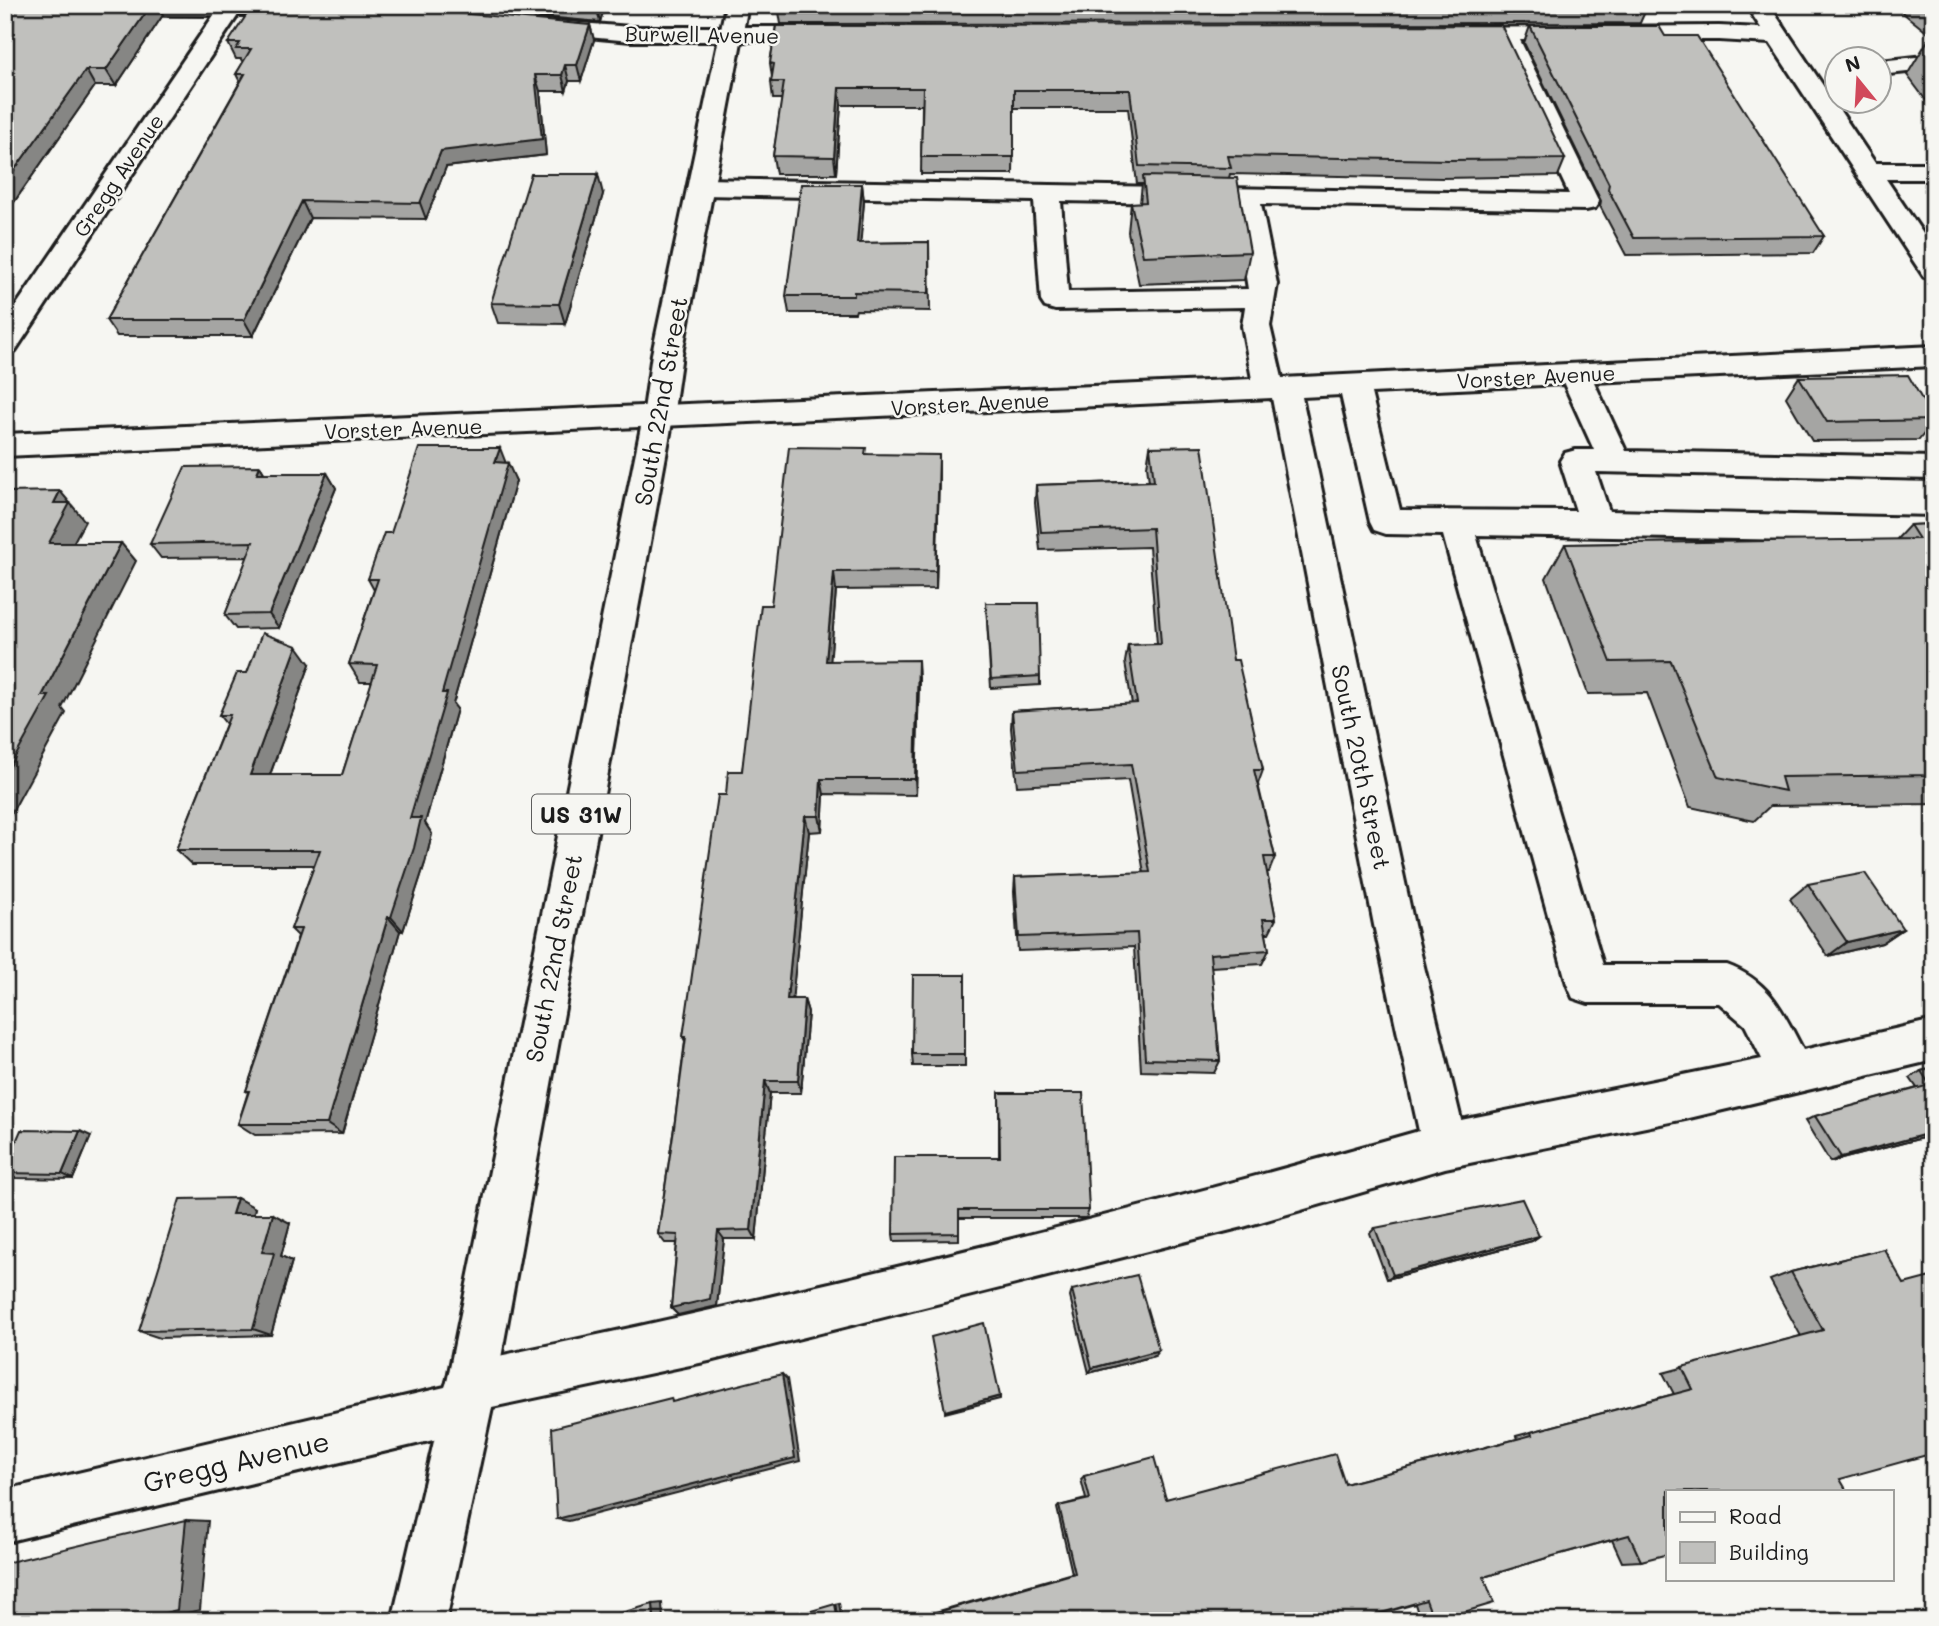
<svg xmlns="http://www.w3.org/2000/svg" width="1939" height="1626" font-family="Mali,sans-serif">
<rect width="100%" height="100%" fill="#f6f6f2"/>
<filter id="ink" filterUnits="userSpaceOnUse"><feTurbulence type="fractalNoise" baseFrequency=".0143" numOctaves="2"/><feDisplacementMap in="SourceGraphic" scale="14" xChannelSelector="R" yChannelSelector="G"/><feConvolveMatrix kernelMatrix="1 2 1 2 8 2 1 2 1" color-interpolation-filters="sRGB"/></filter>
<g filter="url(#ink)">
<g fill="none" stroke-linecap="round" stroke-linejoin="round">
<g stroke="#1c1c1c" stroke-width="6">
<g id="minor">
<polygon points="5,5 312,5 314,8 311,13 303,15 238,15 15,351 5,353 5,322 214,15 5,14"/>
<path d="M1746,5H1769L1875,163H1934V179H1886L1934,250V280L1924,277L1770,43L1719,40H1520L1599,202L1595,208L1586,210L1261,204L1277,284L1270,326L1282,378L1934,346V366L1594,382L1626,451L1934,457V479L1596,472L1609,511L1934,518V542L1476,535L1603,965H1727C1770,981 1783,1012 1803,1050L1934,1020V1060L1685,1119L1445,1168L1243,1227L709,1361L492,1407L485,1425L467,1432L5,1542V1490L445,1387L452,1369L470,1362C789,1296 1106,1220 1419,1131L1374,925L1272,398L5,456V434L1252,379L1242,326L1245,307L1055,310L1045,307L1041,301L1034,201L701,195L692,193L688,187L692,181L701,179L1569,194L1497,40L1446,38L1442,33L1446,28L1719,26L1761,28ZM1061,201L1234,204L1248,289L1068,292ZM1564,384L1594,450H1576L1565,453L1560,461L1576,511L1400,510L1371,393ZM1341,395L1370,522L1374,530L1386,534L1443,535L1567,984L1573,998L1588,1003H1719L1745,1025L1762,1059L1461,1120L1414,925L1302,397Z"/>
<polygon points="541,20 631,27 827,27 835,29 839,34 835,39 827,41 631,41 533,32 529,27 533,22"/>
<polygon points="1934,55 1934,69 1880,75 1880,61"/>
</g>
</g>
<g stroke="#1c1c1c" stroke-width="6">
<polygon id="major" points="726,5 748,5 682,354 673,417 492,1407 446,1621 392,1621 442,1407 643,417 652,354"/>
</g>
<use href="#minor" fill="#f6f6f2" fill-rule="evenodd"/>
<use href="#major" fill="#f6f6f2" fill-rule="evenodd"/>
</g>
<g fill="#a5a5a3" stroke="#1c1c1c" stroke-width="2">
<polygon points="5,5 163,15 116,86 95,86 5,215"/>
<polygon points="417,5 605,5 600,22"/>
<polygon points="1648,5 1640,23 781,24 778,6"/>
<polygon points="1893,5 1934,5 1934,38"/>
<polygon points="590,25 594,40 581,81 569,81 566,91 540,91 546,155 446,167 426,219 310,218 253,336 117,336 106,320 240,82 236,74 243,63 241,59 236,59 228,43"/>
<polygon points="776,26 1565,159 1558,176 1442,178 1230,174 1229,178 1250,252 1244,280 1139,284 1128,232 1131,203 1140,203 1142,184 1137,184 1128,108 1014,108 1013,174 921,174 922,105 841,105 836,174 776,174 773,156 782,99 773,99 771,82 772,77 770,63"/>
<polygon points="1530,26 1665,36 1824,236 1813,253 1626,255 1600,206 1601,201 1524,43"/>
<polygon points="1928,40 1934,40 1934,111 1907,75"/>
<polygon points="862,184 864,202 860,243 929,242 930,311 856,310 855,313 789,313 786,296"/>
<polygon points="603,194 565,324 498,323 491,303"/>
<polygon points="1799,377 1934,419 1934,421 1919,440 1812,441 1786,397"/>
<polygon points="1150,447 1233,660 1263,770 1258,784 1275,857 1269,872 1267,872 1276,919 1269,933 1266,933 1269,950 1262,964 1211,967 1220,1061 1214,1073 1141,1071 1134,947 1018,951 1014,892 1015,877 1144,873 1128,780 1017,786 1011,728 1012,711 1132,704 1125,662 1128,645 1157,644 1149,547 1040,550 1035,503 1036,485 1149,481 1147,466"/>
<polygon points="866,454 939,473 936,589 836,590 830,661 919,677 916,795 824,794 822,831 809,832 792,999 804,999 808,1012 801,1093 770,1093 756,1239 724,1239 717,1306 678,1315 671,1308 677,1243 665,1243 658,1234 674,1128 685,1041 683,1037 726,795 742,771 771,605"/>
<polygon points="506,463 516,481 453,704 457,709 425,823 432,834 425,863 403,931 400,931 342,1134 255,1135 238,1124 248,1092 246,1091 298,936 291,929 314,865 192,865 176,850 226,724 219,715 247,673 310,664 270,775 342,775 372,682 360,682 349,664 374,590 368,579 391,533"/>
<polygon points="260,466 264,473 327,473 336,488 279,628 236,629 225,615 248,557 161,558 150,544"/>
<polygon points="1934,524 1934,804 1770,806 1754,821 1690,807 1647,693 1588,694 1546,578 1565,544 1896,540 1910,525"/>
<polygon points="986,603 1040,676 1040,685 991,688"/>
<polygon points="1808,884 1903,929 1882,943 1828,956 1790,899"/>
<polygon points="965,975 965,1066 913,1066 912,1054"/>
<polygon points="1934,1068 1934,1135 1830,1162 1805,1121 1815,1116 1917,1088 1910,1078 1921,1071"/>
<polygon points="999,1093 1089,1210 1086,1218 959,1218 959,1240 894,1241 893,1234 999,1157"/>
<polygon points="91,1136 73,1179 15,1178 5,1174 5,1167"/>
<polygon points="237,1198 255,1208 253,1214 290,1223 281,1256 292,1261 271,1335 160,1338 139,1331"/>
<polygon points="1375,1228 1539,1236 1532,1241 1387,1279 1370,1233"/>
<polygon points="1884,1249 1840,1479 1641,1561 1622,1562 1612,1540 1553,1556 1484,1577 1434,1621 1420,1620 1415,1604 1354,1621 904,1621 1072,1573 1057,1508 1059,1506 1086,1499 1081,1479 1084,1476 1166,1499 1345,1484 1517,1439 1516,1436 1674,1394 1663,1373 1801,1336 1770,1280 1791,1272"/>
<polygon points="1072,1290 1154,1356 1089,1373 1070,1297"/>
</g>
<g fill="#868684" stroke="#1c1c1c" stroke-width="2">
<polygon points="151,5 158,5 163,15 116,86 106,70"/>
<polygon points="596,5 605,5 600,22"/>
<polygon points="590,25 594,40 581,81 577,65"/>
<polygon points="565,65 569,81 566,91 562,75"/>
<polygon points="86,70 95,86 5,215 5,183"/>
<polygon points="535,75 540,91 546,155 446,167 426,219 420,203 441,151"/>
<polygon points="839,88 841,105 836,174 834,157"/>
<polygon points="598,174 603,194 565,324 559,304"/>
<polygon points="862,184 864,202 859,260 857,243"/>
<polygon points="302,201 310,218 253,336 244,320"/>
<polygon points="500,448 507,466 508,463 516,481 453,704 457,709 425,823 432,834 425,863 403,931 391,917 410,818 442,693 495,462"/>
<polygon points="939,455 939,473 936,589 936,571"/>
<polygon points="260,466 269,481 257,473"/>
<polygon points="327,473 336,488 279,628 269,614"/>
<polygon points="60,491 85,521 64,560 49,543 54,503"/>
<polygon points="121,543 136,561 62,708 66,713 5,825 5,775 42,696"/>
<polygon points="834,572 836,590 829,678 826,661"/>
<polygon points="297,646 310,664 264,791 250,775"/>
<polygon points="918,660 919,677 916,795 915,779"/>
<polygon points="821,779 824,794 822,831 819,816"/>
<polygon points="805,816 809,832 791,1012 787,999"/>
<polygon points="388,917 400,931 342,1134 327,1124"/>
<polygon points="1903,929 1882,943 1828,956 1847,942"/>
<polygon points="804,999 808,1012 801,1093 798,1081"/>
<polygon points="765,1081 770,1093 756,1239 751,1230"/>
<polygon points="80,1131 91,1136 73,1179 62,1174"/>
<polygon points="1934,1132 1934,1135 1830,1162 1841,1157"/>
<polygon points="237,1198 255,1208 251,1223 232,1214"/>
<polygon points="273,1214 290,1223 281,1256 292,1261 271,1335 253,1329 262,1252"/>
<polygon points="718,1231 724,1239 717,1306 678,1315 671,1308"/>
<polygon points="1539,1236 1532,1241 1387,1279 1393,1275"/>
<polygon points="1159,1350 1154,1356 1089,1373 1092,1368"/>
<polygon points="782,1374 787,1379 800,1461 569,1521 557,1519"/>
<polygon points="1000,1396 1000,1399 945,1413 945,1411"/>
<polygon points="186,1520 208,1521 200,1610 153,1621 133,1621"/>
<polygon points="662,1603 663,1619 654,1620 653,1604"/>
<polygon points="839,1603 842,1621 838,1621 835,1604"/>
<polygon points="683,1613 684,1621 675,1621 675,1614"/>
</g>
<g fill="#c0c0bd" stroke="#1c1c1c" stroke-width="2">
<polygon points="5,5 151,5 106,70 86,70 5,183"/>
<polygon points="253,5 372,5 590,25 577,65 565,65 562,75 535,75 542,139 441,151 420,203 302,201 244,320 106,320 245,74 236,74 251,49 236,49 240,43 228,43"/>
<polygon points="778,5 1455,5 778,6"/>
<polygon points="1501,25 1565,159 1448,160 1228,156 1231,168 1139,166 1130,90 1014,90 1014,157 921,157 923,88 839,88 834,157 773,156 784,82 771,82 774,64 770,63 776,26"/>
<polygon points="1530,26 1659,26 1665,36 1697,36 1824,236 1634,238 1608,189 1609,184"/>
<polygon points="1928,40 1934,40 1934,47"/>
<polygon points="531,174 598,174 559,304 491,303"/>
<polygon points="1143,176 1237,178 1250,252 1143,256 1131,203 1146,202"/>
<polygon points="801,184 862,184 857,243 929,242 929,293 854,292 854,296 786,296"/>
<polygon points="1908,375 1934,420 1827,422 1799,377"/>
<polygon points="1202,446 1233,660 1238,660 1263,770 1254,770 1275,857 1264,857 1276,919 1263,919 1269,950 1210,954 1220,1061 1145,1059 1137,933 1019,937 1015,877 1150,872 1131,764 1018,770 1012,711 1137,703 1128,645 1161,644 1152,528 1041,532 1036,485 1154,481 1150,447"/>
<polygon points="789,447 866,448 865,454 939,455 936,571 834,572 826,661 918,660 915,779 821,779 819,816 805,816 787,999 804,999 798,1081 765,1081 751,1230 718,1231 710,1299 671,1308 678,1235 658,1234 674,1128 686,1037 683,1037 718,795 726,795 728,771 742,771 761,605 771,605"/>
<polygon points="419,448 500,448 495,462 508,463 442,693 447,693 410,818 421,818 414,848 391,917 388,917 327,1124 238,1124 249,1091 246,1091 301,929 291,929 320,850 176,850 230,715 219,715 237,673 247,673 262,633 297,646 250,775 342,775 377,665 349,664 378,579 368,579 384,533 391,533"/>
<polygon points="260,466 257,473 327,473 269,614 225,615 253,542 150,544 185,467"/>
<polygon points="60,491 54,503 70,503 49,543 121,543 42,696 49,696 5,775 5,492"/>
<polygon points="1934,524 1934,775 1781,777 1785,791 1718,777 1671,661 1611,662 1565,544 1919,539 1910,525"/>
<polygon points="986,603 1038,603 1040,676 991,679"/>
<polygon points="1865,873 1903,929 1847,942 1808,884"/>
<polygon points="913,975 965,975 965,1054 912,1054"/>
<polygon points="1934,1068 1934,1132 1841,1157 1815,1116 1930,1085 1921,1071"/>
<polygon points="999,1093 1083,1093 1089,1210 959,1210 959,1233 893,1234 894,1157 1000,1157"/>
<polygon points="21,1130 80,1131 62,1174 5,1173 5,1167"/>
<polygon points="237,1198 232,1214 273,1214 262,1252 274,1253 253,1329 139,1331 180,1199"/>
<polygon points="1522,1199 1539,1236 1393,1275 1375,1228"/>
<polygon points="1884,1249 1904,1284 1934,1276 1934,1453 1840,1479 1847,1491 1668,1491 1668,1554 1641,1561 1629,1535 1553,1556 1484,1577 1494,1603 1434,1621 1426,1600 1354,1621 907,1621 1075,1573 1059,1506 1090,1499 1084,1476 1154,1457 1166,1499 1335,1454 1345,1484 1532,1435 1531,1432 1693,1389 1682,1367 1823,1330 1791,1272"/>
<polygon points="1137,1275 1159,1350 1092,1368 1072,1290"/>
<polygon points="984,1323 1000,1396 945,1411 931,1337"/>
<polygon points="782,1374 795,1458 557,1519 552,1428 671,1398 672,1402"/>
<polygon points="186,1520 177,1610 133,1621 5,1621 5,1563"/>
<polygon points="653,1604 654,1620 675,1614 675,1621 592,1621"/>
<polygon points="835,1604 838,1621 777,1621"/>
</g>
</g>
<g text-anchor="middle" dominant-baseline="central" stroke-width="5" stroke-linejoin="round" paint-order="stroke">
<g font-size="21" fill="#1c1c1c" stroke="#f6f6f2">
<text transform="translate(702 34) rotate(1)">Burwell Avenue</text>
<text transform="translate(118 175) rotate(-56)">Gregg Avenue</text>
<text transform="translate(1536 376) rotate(-3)">Vorster Avenue</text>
<text transform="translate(970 403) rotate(-3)">Vorster Avenue</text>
<text transform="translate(403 428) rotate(-2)">Vorster Avenue</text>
</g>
<rect fill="#f6f6f2" stroke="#5d5d5c" stroke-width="2" x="532" y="794.5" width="98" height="39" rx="5"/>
<g font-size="23" font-weight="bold" fill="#1c1c1c">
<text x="581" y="814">US 31W</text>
</g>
<g font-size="24" fill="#1c1c1c" stroke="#f6f6f2">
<text transform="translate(660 401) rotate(-80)">South 22nd Street</text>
<text transform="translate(1362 767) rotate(78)">South 20th Street</text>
<text transform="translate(553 958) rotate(-79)">South 22nd Street</text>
</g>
<g font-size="28" fill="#1c1c1c" stroke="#f6f6f2">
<text transform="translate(236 1461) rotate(-13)">Gregg Avenue</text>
</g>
</g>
<rect width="1939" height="1626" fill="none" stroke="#f6f6f2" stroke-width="28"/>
<rect x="14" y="14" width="1911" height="1598" fill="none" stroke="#1c1c1c" stroke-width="2.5" filter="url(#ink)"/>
<rect x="1666" y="1490" width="228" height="91" fill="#f6f6f2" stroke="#9f9f9c" stroke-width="2"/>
<rect x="1680" y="1512" width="35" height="10" fill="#f6f6f2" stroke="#9f9f9c" stroke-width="2"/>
<text x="1729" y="1524" font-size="21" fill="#1c1c1c">Road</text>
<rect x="1680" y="1542" width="35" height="21" fill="#c0c0bd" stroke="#9f9f9c" stroke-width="2"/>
<text x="1729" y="1560" font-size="21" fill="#1c1c1c">Building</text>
<g transform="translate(1858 80) rotate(342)"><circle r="33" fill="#f6f6f2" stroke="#9f9f9c" stroke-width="2"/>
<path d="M0-5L12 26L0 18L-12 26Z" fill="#d1495b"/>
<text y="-10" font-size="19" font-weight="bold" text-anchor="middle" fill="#1c1c1c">N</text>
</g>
</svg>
